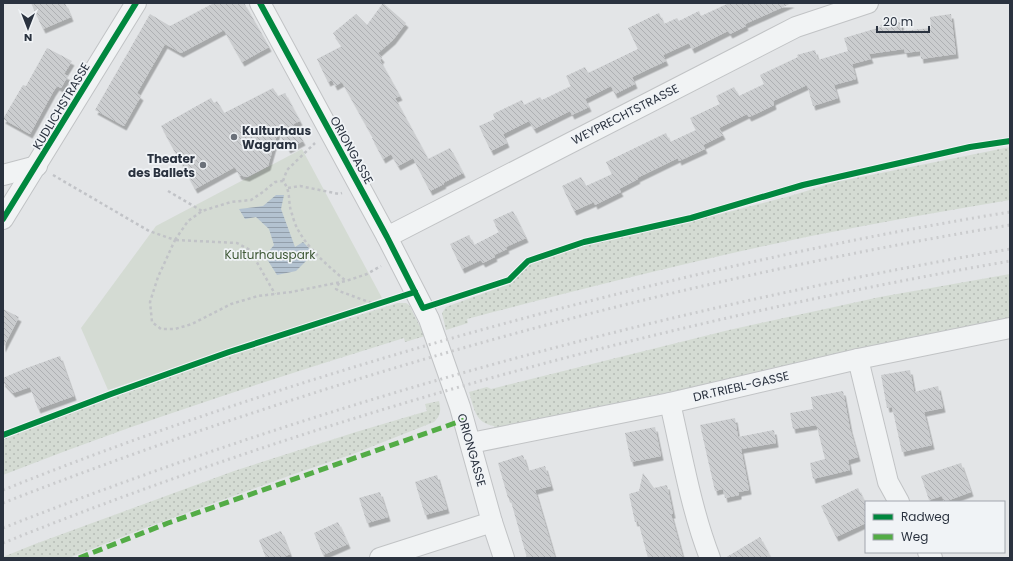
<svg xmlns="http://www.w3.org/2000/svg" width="1013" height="561" font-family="Poppins,sans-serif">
<defs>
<pattern id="grass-dots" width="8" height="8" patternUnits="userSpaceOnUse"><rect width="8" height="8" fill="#d4dbd3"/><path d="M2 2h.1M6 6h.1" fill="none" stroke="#b6bcb6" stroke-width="1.8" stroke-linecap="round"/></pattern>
<pattern id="water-rules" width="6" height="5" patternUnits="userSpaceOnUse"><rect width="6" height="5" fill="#b3c2d0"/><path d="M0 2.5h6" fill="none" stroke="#929eaa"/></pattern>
<pattern id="building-back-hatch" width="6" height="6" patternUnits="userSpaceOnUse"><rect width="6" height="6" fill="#cbcdcf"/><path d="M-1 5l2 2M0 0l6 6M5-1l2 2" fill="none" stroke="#aeb0b3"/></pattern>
<filter id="shadow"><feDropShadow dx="2.5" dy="4.5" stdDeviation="0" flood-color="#0004"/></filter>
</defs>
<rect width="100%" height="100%" fill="#e3e5e7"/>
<g fill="url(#grass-dots)">
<path d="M1010,147V200C943,211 877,223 811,236C695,260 581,289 467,319L468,323L446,330L442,313L446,307L512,283L531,262L586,244L717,215L790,196L836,182Z"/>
<path d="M1010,274V321L495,429L494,426C475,423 474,408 469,392L487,387L491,389L729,330L880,297Z"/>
<path d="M398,303H406L409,305L425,336L405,342L404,338C269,380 134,423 3,475V439L92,405L226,357Z"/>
<path d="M439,401C441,410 441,415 434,422L353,454L297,473L142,529L69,558H3V557L35,544L234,471L356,432L427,411L425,404Z"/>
</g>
<polygon fill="#d4dbd3" points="302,149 382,298 108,390 81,328 156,226"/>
<polygon fill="url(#water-rules)" points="276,195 284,195 281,209 295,247 303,242 314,253 296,271 277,275 265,256 274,245 269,229 256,217 245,219 239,209 263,206"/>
<g fill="url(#building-back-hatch)" filter="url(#shadow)">
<polygon points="31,3 65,3 71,17 43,29"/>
<polygon points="214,3 244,3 269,47 242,62 224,30 181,53 165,44 137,93 141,96 124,126 95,110 150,14 170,26"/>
<polygon points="383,3 406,23 393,40 378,53 382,58 380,60 400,96 395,98 428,159 450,148 463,173 443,183 444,184 430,191 413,158 398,166 391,154 383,159 372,138 373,138 342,82 335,86 332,80 328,82 317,59 342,46 333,33 356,14 367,25"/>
<polygon points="729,3 792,3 745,24 746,26 730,34 728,31 692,49 689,43 663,55 666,61 632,77 635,84 615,94 611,86 585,99 589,107 572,115 570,111 534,129 529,121 503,134 507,143 491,151 479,126 495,119 493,114 522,100 524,105 540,97 542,100 571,86 566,76 585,67 588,73 638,49 628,28 659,13 664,24 677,18 679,21 699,11 701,16"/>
<polygon points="951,14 956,54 921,59 920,51 905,53 904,49 869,54 871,59 852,64 856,79 834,85 838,98 813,106 807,85 773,101 774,105 762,111 749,117 747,114 719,128 723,135 703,145 705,149 679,161 678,158 637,178 638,179 619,189 621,192 595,205 594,202 574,211 562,186 581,177 586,186 612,174 606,162 666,133 670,142 696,130 690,118 720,104 716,96 734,87 739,96 764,84 760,75 798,57 797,55 815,50 818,60 848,51 844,38 881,27 880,25 901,22 902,31 931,28 930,17"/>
<polygon points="47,48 72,61 64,74 68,76 61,88 57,86 53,92 30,134 3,119 23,85 26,86"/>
<polygon points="273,88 278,96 285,93 300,121 293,124 303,141 288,149 278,131 268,166 247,177 239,175 235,167 195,189 161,126 211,98 214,103 217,101 224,113"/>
<polygon points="513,211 526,238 506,247 507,249 494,255 495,257 483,263 481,260 462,269 450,244 469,235 474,245 499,232 493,220"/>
<polygon points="3,309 19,317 3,348"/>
<polygon points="60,356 74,396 38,409 30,387 13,393 3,382 3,378 24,369"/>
<polygon points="910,370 914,392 938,386 943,408 924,412 932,445 902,452 892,407 887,408 881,375"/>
<polygon points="843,391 850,429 858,457 848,460 850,470 813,479 810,463 825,459 817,427 816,425 793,429 790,413 813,409 811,397"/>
<polygon points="735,418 738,437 774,430 776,443 741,449 749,490 739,492 739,495 725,498 723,489 715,491 700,425"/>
<polygon points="655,427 661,456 631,462 625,433"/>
<polygon points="523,455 528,471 545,466 551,486 535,490 555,558 527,558 510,498 508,498 498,463"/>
<polygon points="961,463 971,492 944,502 942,496 929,500 921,476"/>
<polygon points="643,473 654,488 667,485 673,514 671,514 683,558 648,558 638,521 635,522 629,494 639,491"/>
<polygon points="437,475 447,509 425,515 415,482"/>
<polygon points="858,488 866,505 866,523 836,537 821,506"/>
<polygon points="380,492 388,517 367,523 359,498"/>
<polygon points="338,522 348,544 323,555 314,533"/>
<polygon points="281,531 290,554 282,558 266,558 259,540"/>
<polygon points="760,537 771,558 725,558"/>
</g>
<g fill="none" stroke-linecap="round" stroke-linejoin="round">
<g stroke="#c1c3c5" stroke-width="22">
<g id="minor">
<polyline points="260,3 387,237 429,319 460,407 492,522 504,558"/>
<polyline points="3,175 37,166"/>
<polyline points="3,219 136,3"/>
<polyline points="387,237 796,27 868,3"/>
<polyline points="858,359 888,482 899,502"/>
<path d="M670,403C682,455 691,509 710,558"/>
<polyline points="471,443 670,403 858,359 1010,328"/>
<polyline points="928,552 932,558"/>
<polyline points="380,558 492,522"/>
</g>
</g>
<g stroke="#c1c3c7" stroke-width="2.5" stroke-dasharray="3 3" stroke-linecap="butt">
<polyline points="53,175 149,231 175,240 158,277 150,302 152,322 161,329 175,329 192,324 231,304 258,296 291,292 346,281 367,274 381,266"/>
<polyline points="283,181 287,170 315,143"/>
<polyline points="288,188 300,186 339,194 342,193"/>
<polyline points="168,191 202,211"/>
<path d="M175,240L188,221L202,211L231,202L251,200L263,192L275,182L283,181C292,193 287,201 292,214C293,218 295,224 297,228C308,249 328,266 346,281"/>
<polyline points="176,240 237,243 250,250 275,294"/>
<polyline points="339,283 336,289 339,291 377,305"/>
</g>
<use href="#minor" stroke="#f1f3f4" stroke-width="20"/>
<g stroke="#cbccce" stroke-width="3" stroke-dasharray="2 4" stroke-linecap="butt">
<path d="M3,490C180,419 363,361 547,312C700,272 854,237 1010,212"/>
<path d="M3,503C329,376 665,282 1010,225"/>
<path d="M3,528C328,400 666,308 1010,249"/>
<path d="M3,543C327,413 666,321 1010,261"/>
</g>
<polyline stroke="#53ac46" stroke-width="5" stroke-dasharray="10 5" stroke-linecap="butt" points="79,558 168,523 464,420"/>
<g stroke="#f0f3f6" stroke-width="8">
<g id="cycleway">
<polyline points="260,3 387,237 423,308 509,280 528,261 584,242 691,218 803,185 970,147 1010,141"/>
<polyline points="3,219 136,3"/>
<polyline points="3,435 111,394 229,352 415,292"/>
</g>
</g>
<use href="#cycleway" stroke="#00873e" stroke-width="6"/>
</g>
<g fill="#6b717a" stroke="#f0f3f6" stroke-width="1.5">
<circle cx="234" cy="137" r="4"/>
<circle cx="203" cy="165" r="4"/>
</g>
<g text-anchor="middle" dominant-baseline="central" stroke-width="3.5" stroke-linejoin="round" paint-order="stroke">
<g font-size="12" fill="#2a323f" stroke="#f0f3f6">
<text transform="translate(61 106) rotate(-59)">KUDLICHSTRASSE</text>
<text transform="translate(625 114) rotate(-27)">WEYPRECHTSTRASSE</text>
<text transform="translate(352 150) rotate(61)">ORIONGASSE</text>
<text transform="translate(741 386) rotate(-13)">DR.TRIEBL-GASSE</text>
<text transform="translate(472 450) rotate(74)">ORIONGASSE</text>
</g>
<g font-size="12" font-weight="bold" fill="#2a323f" stroke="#f0f3f6" text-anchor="start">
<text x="242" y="130">Kulturhaus<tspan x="242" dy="14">Wagram</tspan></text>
<text x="195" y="158" text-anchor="end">Theater<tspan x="195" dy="14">des Ballets</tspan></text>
</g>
<g font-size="12" fill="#405a38" stroke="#f0f3f6">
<text x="270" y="254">Kulturhauspark</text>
</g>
</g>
<rect width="1013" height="561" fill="none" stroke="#2a323f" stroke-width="8"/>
<rect x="865" y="501" width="140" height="52" fill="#f0f3f6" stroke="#a1a6ad"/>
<rect x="873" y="514" width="20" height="6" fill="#00873e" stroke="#a1a6ad"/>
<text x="901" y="521" font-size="12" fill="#2a323f">Radweg</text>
<rect x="873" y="534" width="20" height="6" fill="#53ac46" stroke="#a1a6ad"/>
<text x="901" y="541" font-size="12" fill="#2a323f">Weg</text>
<g transform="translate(28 28) rotate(180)" stroke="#f0f3f6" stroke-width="3" paint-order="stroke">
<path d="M0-3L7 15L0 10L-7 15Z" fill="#2a323f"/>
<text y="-6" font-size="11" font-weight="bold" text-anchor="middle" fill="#2a323f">N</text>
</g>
<path d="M877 26v6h52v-6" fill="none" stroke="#2a323f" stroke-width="2"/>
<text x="883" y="26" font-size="12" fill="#2a323f" stroke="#f0f3f6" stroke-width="3" paint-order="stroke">20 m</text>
</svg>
